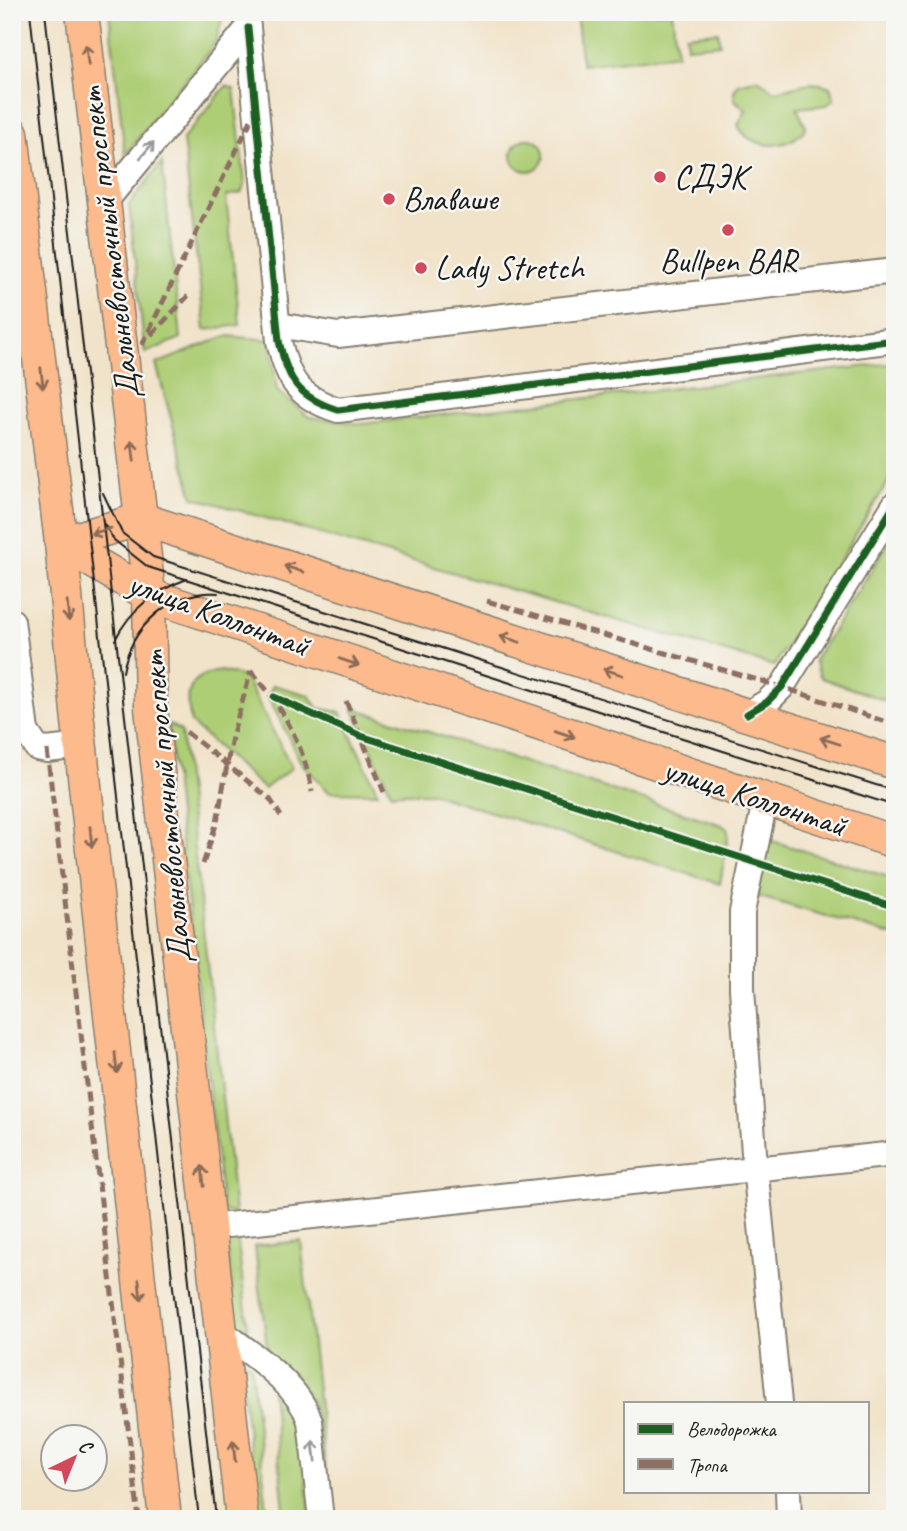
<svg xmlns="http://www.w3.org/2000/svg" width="907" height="1531" font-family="Caveat,sans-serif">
<rect width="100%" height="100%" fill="#f6f6f2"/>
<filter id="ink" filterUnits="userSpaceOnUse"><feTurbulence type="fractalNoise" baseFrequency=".0143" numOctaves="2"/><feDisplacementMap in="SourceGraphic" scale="14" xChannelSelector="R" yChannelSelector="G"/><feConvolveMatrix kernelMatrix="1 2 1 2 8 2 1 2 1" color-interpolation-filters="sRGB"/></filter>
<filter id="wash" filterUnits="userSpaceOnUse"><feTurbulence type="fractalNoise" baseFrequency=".00686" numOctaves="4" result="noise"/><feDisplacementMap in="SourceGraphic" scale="28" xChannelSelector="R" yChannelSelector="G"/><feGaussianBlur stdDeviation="1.57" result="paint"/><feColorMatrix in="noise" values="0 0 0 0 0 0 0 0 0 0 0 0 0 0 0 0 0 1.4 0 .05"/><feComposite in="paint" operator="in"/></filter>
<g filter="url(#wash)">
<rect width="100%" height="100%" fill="#f1e3c9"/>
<g fill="#aece76" stroke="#657549" stroke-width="2">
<polygon points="109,12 224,12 216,42 125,155"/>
<polygon points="576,12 672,12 677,54 582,65"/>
<polygon points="718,32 720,44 687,47 686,35"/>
<path d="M758,79L774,91C796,88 807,78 830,87L834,99L827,105L797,108L806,127C792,151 749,151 738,125L746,110L734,99V91L738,84Z"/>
<polygon points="226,86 234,89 245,184 241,193 226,196 240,325 205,330 183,139"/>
<circle cx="528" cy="155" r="16"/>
<polygon points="162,162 181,338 145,353 129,205"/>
<polygon points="226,336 270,340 277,391 309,417 361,424 895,363 895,471 774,666 193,497 156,364"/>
<polygon points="895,533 895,704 821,678 814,660"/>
<path d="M221,671L245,677L292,768L264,789L191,723C186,694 185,676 221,671Z"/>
<polygon points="273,685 309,695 317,708 340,712 378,793 329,792 301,763 268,696"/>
<polygon points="353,708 722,825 728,830 728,837 720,884 431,793 391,793"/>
<polygon points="168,724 181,731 235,1213 226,1212 222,1207"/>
<polygon points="769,840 895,879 895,936 753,895"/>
<polygon points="237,1235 249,1337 235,1321 226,1241"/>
<polygon points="301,1241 331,1519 312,1400 268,1356 255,1246"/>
<polygon points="245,1361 251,1366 268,1519 257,1519 240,1364"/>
<polygon points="271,1382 298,1411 311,1519 285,1519"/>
</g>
</g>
<g filter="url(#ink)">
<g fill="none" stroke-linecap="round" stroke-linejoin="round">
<g stroke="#868072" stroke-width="28">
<g id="minor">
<path d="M248,28L279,341C288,381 298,397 338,410L895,340"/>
<polyline points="104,203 248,28 247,20"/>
<polyline points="278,325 338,335 895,271"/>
<polyline points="12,330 35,325"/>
<polyline points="12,621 26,731 37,748 47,750 81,746"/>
<polyline points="747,714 767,702 782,687 895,504"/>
<polyline points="765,801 742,912 742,989 755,1166 779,1403"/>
<polyline points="209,1227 895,1154"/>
<path d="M221,1331C252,1355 297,1382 310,1421L321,1519"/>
<polyline points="788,1491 789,1519"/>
</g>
</g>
<g stroke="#868072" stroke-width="35">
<g id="major">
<polyline points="82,12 141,519 149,595 151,708 242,1519"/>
<polyline points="12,133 61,543 77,712 165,1519"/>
<polyline points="61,543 149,595 895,842"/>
<polyline points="61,543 141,519 895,763"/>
</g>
</g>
<use href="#minor" stroke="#fff" stroke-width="24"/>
<use href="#major" stroke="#fcba8d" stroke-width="32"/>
<g stroke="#1c1c1c" stroke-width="2">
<polyline points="30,12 199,1519"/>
<polyline points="45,12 216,1519"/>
<polyline points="103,493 122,533 153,557 895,791"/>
<polyline points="104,524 114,540 148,567 895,806"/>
<path d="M115,640C131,608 155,591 187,579"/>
<path d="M123,672C131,626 171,590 218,593"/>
</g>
<g stroke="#8d6e63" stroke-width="5" stroke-dasharray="10 5" stroke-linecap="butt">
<polyline points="151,335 188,296"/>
<polyline points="142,345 255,112"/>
<polyline points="487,601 782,687 895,725"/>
<path d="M251,671C281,704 305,747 312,792"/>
<polyline points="346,701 384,792"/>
<polyline points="186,732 270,799 281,816"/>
<polyline points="47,750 139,1519"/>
<polyline points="203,864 217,822 232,737 251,671"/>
</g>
<g stroke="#f6f6f2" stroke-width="11">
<g id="cycleway">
<path d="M248,28L279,341C288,381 298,397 338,410L895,340"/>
<polyline points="274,697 361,736 895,907"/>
<polyline points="747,714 767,702 782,687 895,504"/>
</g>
</g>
<use href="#cycleway" stroke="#1b5e20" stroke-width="7"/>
</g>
<defs><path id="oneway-shaft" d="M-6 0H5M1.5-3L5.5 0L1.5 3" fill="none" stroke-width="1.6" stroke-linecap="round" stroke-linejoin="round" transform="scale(1.75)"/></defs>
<g stroke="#8c6b54">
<use href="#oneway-shaft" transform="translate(87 55) rotate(-97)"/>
<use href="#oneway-shaft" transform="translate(42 378) rotate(83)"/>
<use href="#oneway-shaft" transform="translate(133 451) rotate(-97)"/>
<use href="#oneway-shaft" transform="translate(101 531) rotate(164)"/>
<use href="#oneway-shaft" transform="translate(294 569) rotate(-162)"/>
<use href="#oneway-shaft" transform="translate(68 611) rotate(85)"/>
<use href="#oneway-shaft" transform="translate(510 639) rotate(-162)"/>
<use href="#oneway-shaft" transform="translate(349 662) rotate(19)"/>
<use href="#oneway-shaft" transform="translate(613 672) rotate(-162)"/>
<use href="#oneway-shaft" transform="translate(565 734) rotate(19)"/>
<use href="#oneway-shaft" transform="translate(830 741) rotate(-162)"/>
<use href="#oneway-shaft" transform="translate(91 837) rotate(84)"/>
<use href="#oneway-shaft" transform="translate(116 1063) rotate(84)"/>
<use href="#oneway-shaft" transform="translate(203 1176) rotate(-96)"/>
<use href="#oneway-shaft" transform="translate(140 1290) rotate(84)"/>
<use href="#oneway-shaft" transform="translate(234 1451) rotate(-96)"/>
</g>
<g stroke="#999">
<use href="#oneway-shaft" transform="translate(147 150) rotate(-50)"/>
<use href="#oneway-shaft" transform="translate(314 1451) rotate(-96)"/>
</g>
</g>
<g fill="#d1495b" stroke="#f6f6f2" stroke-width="2.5">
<circle cx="660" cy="177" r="7"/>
<circle cx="389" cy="199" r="7"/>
<circle cx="728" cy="230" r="7"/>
<circle cx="421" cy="268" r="7"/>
</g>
<g text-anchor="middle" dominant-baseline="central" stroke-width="5" stroke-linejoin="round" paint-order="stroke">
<g font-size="33" fill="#1c1c1c" stroke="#f6f6f2" text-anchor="start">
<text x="674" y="177">СДЭК</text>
<text x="403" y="199">Влаваше</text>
<text x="728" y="261" text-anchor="middle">Bullpen BAR</text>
<text x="435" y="268">Lady Stretch</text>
</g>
<g font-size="33" fill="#1c1c1c" stroke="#f6f6f2">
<text transform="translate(109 243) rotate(-97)">Дальневосточный проспект</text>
<text transform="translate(219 614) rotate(20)">улица Коллонтай</text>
<text transform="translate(755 797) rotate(18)">улица Коллонтай</text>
<text transform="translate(166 807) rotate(-95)">Дальневосточный проспект</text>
</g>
</g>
<rect width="907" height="1531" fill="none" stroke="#f6f6f2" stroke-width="42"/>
<rect x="624" y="1402" width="245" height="91" fill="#f6f6f2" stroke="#9f9f9c" stroke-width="2"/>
<rect x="638" y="1424" width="35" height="10" fill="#1b5e20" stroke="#9f9f9c" stroke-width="2"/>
<text x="687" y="1436" font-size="21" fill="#1c1c1c">Велодорожка</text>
<rect x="638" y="1459" width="35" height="10" fill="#8d6e63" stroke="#9f9f9c" stroke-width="2"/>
<text x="687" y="1472" font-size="21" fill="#1c1c1c">Тропа</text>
<g transform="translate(74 1458) rotate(43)"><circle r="33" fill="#f6f6f2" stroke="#9f9f9c" stroke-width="2"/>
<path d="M0-5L12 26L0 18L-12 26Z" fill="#d1495b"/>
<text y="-10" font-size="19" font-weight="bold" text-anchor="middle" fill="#1c1c1c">С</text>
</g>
</svg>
